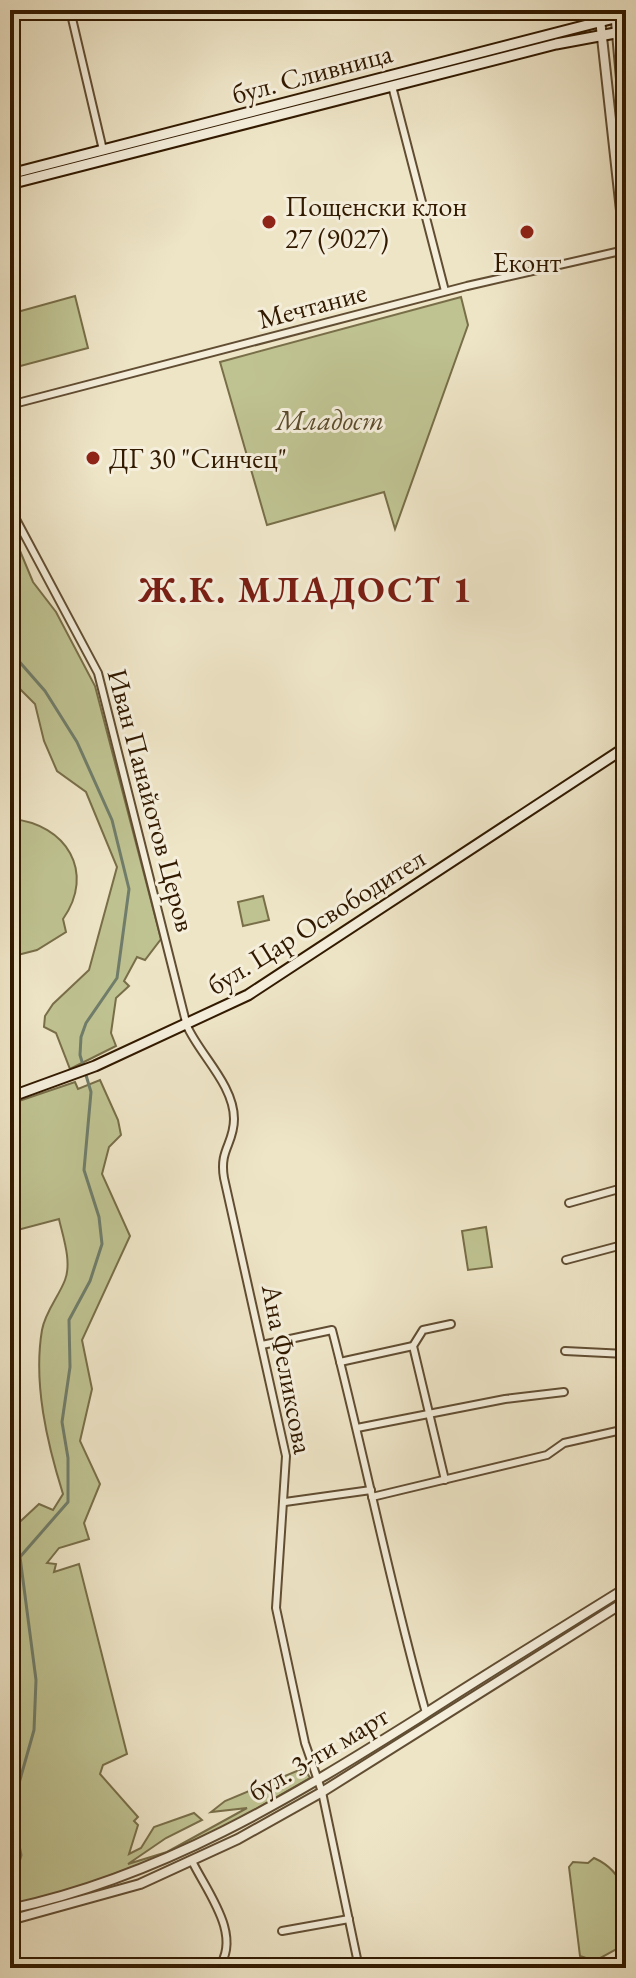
<svg xmlns="http://www.w3.org/2000/svg" width="636" height="1978" font-family="'EB Garamond',serif">
<rect width="100%" height="100%" fill="#eee5c7"/>
<filter id="stains"><feTurbulence type="fractalNoise" baseFrequency=".0025" numOctaves="4"/><feColorMatrix values="0 0 0 0 .2 0 0 0 0 .09 0 0 0 0 .02 0 0 0 .5 -.17"/></filter>
<radialGradient id="worn" r=".72"><stop offset=".6" stop-color="#630" stop-opacity="0"/><stop offset="1" stop-color="#630" stop-opacity=".3"/></radialGradient>
<g fill="#bfc291" stroke="#786e48" stroke-width="2">
<polygon points="75,296 88,348 13,368 10,314"/>
<polygon points="461,297 468,325 395,529 384,492 267,525 220,362"/>
<polygon points="10,527 33,582 56,612 95,686 161,939 145,960 137,957 124,981 129,986 116,998 111,1033 116,1046 70,1069 56,1033 44,1027 45,1016 53,1004 89,970 117,867 86,792 57,771 44,741 35,704 10,679"/>
<path d="M12,819C66,824 96,872 63,919L66,932L37,950L10,957Z"/>
<polygon points="263,896 269,920 243,926 238,902"/>
<path d="M100,1080L118,1120L121,1135L109,1147L102,1174L130,1236L82,1340L92,1389L80,1441L100,1484L84,1523L89,1539L59,1548L47,1563L56,1564L54,1572L79,1564L127,1754L103,1765L100,1774L138,1817L134,1821L138,1825L129,1854L141,1848L154,1827L194,1813L202,1820L166,1838L128,1864L167,1852L247,1808L211,1812L225,1801L304,1768L310,1778L197,1843L71,1890L10,1906V1531L39,1504L53,1510L63,1494C47,1443 33,1383 42,1330C45,1312 59,1296 65,1280C72,1262 63,1237 59,1219L10,1232V1104L75,1082L78,1089Z"/>
<polygon points="486,1227 492,1267 468,1270 462,1231"/>
<path d="M594,1858C632,1875 626,1908 626,1944L595,1961L580,1956L569,1867L573,1862L588,1863Z"/>
</g>
<g fill="none" stroke-linecap="round" stroke-linejoin="round">
<polyline stroke="#707d6a" stroke-width="3" points="10,651 45,691 77,742 112,820 129,889 117,978 86,1023 81,1037 80,1055 91,1092 84,1170 99,1217 102,1244 90,1281 69,1320 70,1367 62,1422 68,1458 68,1502 20,1557 36,1680 34,1730 14,1801 13,1817 21,1855 11,1889"/>
<g stroke="#614d32" stroke-width="10">
<g id="minor">
<polyline points="70,10 103,150"/>
<polyline points="392,86 445,291"/>
<polyline points="10,405 467,286 625,250"/>
<path d="M10,508L98,673L187,1026C200,1055 234,1085 234,1119C234,1144 219,1149 224,1178L286,1456L276,1608L305,1743L322,1792L359,1968"/>
<polyline points="569,1203 626,1187"/>
<polyline points="566,1260 626,1244"/>
<path d="M262,1345L332,1330C365,1457 390,1586 426,1713"/>
<polyline points="565,1351 626,1354"/>
<polyline points="340,1362 413,1346"/>
<polyline points="357,1428 505,1399 564,1392"/>
<polyline points="445,1480 413,1346 423,1330 451,1324"/>
<polyline points="372,1497 547,1455 564,1443 626,1429"/>
<polyline points="285,1502 371,1490"/>
<path d="M192,1861C207,1892 243,1936 218,1968"/>
<polyline points="282,1931 349,1919"/>
<polyline points="571,1968 583,1964 592,1968"/>
</g>
</g>
<g stroke="#614d32" stroke-width="12">
<g id="tertiary">
<polyline points="599,10 626,256"/>
<polyline points="615,10 626,136"/>
<path d="M10,1909C161,1877 291,1798 420,1717C488,1673 557,1631 626,1588"/>
<polyline points="10,1920 140,1884 238,1839 322,1792 626,1601"/>
</g>
</g>
<g stroke="#321a00" stroke-width="13">
<g id="secondary">
<polyline points="10,174 626,15"/>
<polyline points="10,184 556,44 626,31"/>
<polyline points="10,1097 95,1066 248,995 626,747"/>
</g>
</g>
<use href="#minor" stroke="#f4eedb" stroke-width="6"/>
<use href="#tertiary" stroke="#f4eedb" stroke-width="8"/>
<use href="#secondary" stroke="#f4eedb" stroke-width="9"/>
</g>
<g fill="#8f2418" stroke="#f4eedb" stroke-width="3">
<circle cx="269" cy="222" r="8"/>
<circle cx="527" cy="232" r="8"/>
<circle cx="93" cy="458" r="8"/>
</g>
<g text-anchor="middle" dominant-baseline="central" stroke-width="6" stroke-linejoin="round" paint-order="stroke">
<g font-size="28" fill="#321a00" stroke="#f4eedb">
<text transform="translate(312 73) rotate(-15)">бул. Сливница</text>
<text transform="translate(312 305) rotate(-15)">Мечтание</text>
<text transform="translate(152 800) rotate(75)">Иван Панайотов Церов</text>
<text transform="translate(316 921) rotate(-32)">бул. Цар Освободител</text>
<text transform="translate(288 1369) rotate(79)">Ана Феликсова</text>
<text transform="translate(318 1753) rotate(-31)">бул. 3-ти март</text>
</g>
<g font-size="28" fill="#321a00" stroke="#f4eedb" text-anchor="start">
<text x="285" y="206">Пощенски клон<tspan x="285" dy="32">27 (9027)</tspan></text>
<text x="527" y="262" text-anchor="middle">Еконт</text>
<text x="109" y="458">ДГ 30 "Синчец"</text>
</g>
<g font-size="28" font-style="italic" fill="#5c4c2c" stroke="#f4eedb">
<text x="330" y="420">Младост</text>
</g>
<g font-size="36" font-weight="bold" letter-spacing="2" fill="#7a1f14" stroke="#f4eedb">
<text x="306" y="589">Ж.К. МЛАДОСТ 1</text>
</g>
</g>
<rect width="636" height="1978" fill="none" stroke="#eee5c7" stroke-width="40"/>
<rect x="12" y="12" width="612" height="1954" fill="none" stroke="#321a00" stroke-width="4"/>
<rect x="20" y="20" width="596" height="1938" fill="none" stroke="#321a00" stroke-width="2"/>
<rect width="100%" height="100%" filter="url(#stains)"/>
<rect width="100%" height="100%" fill="url(#worn)"/>
</svg>
